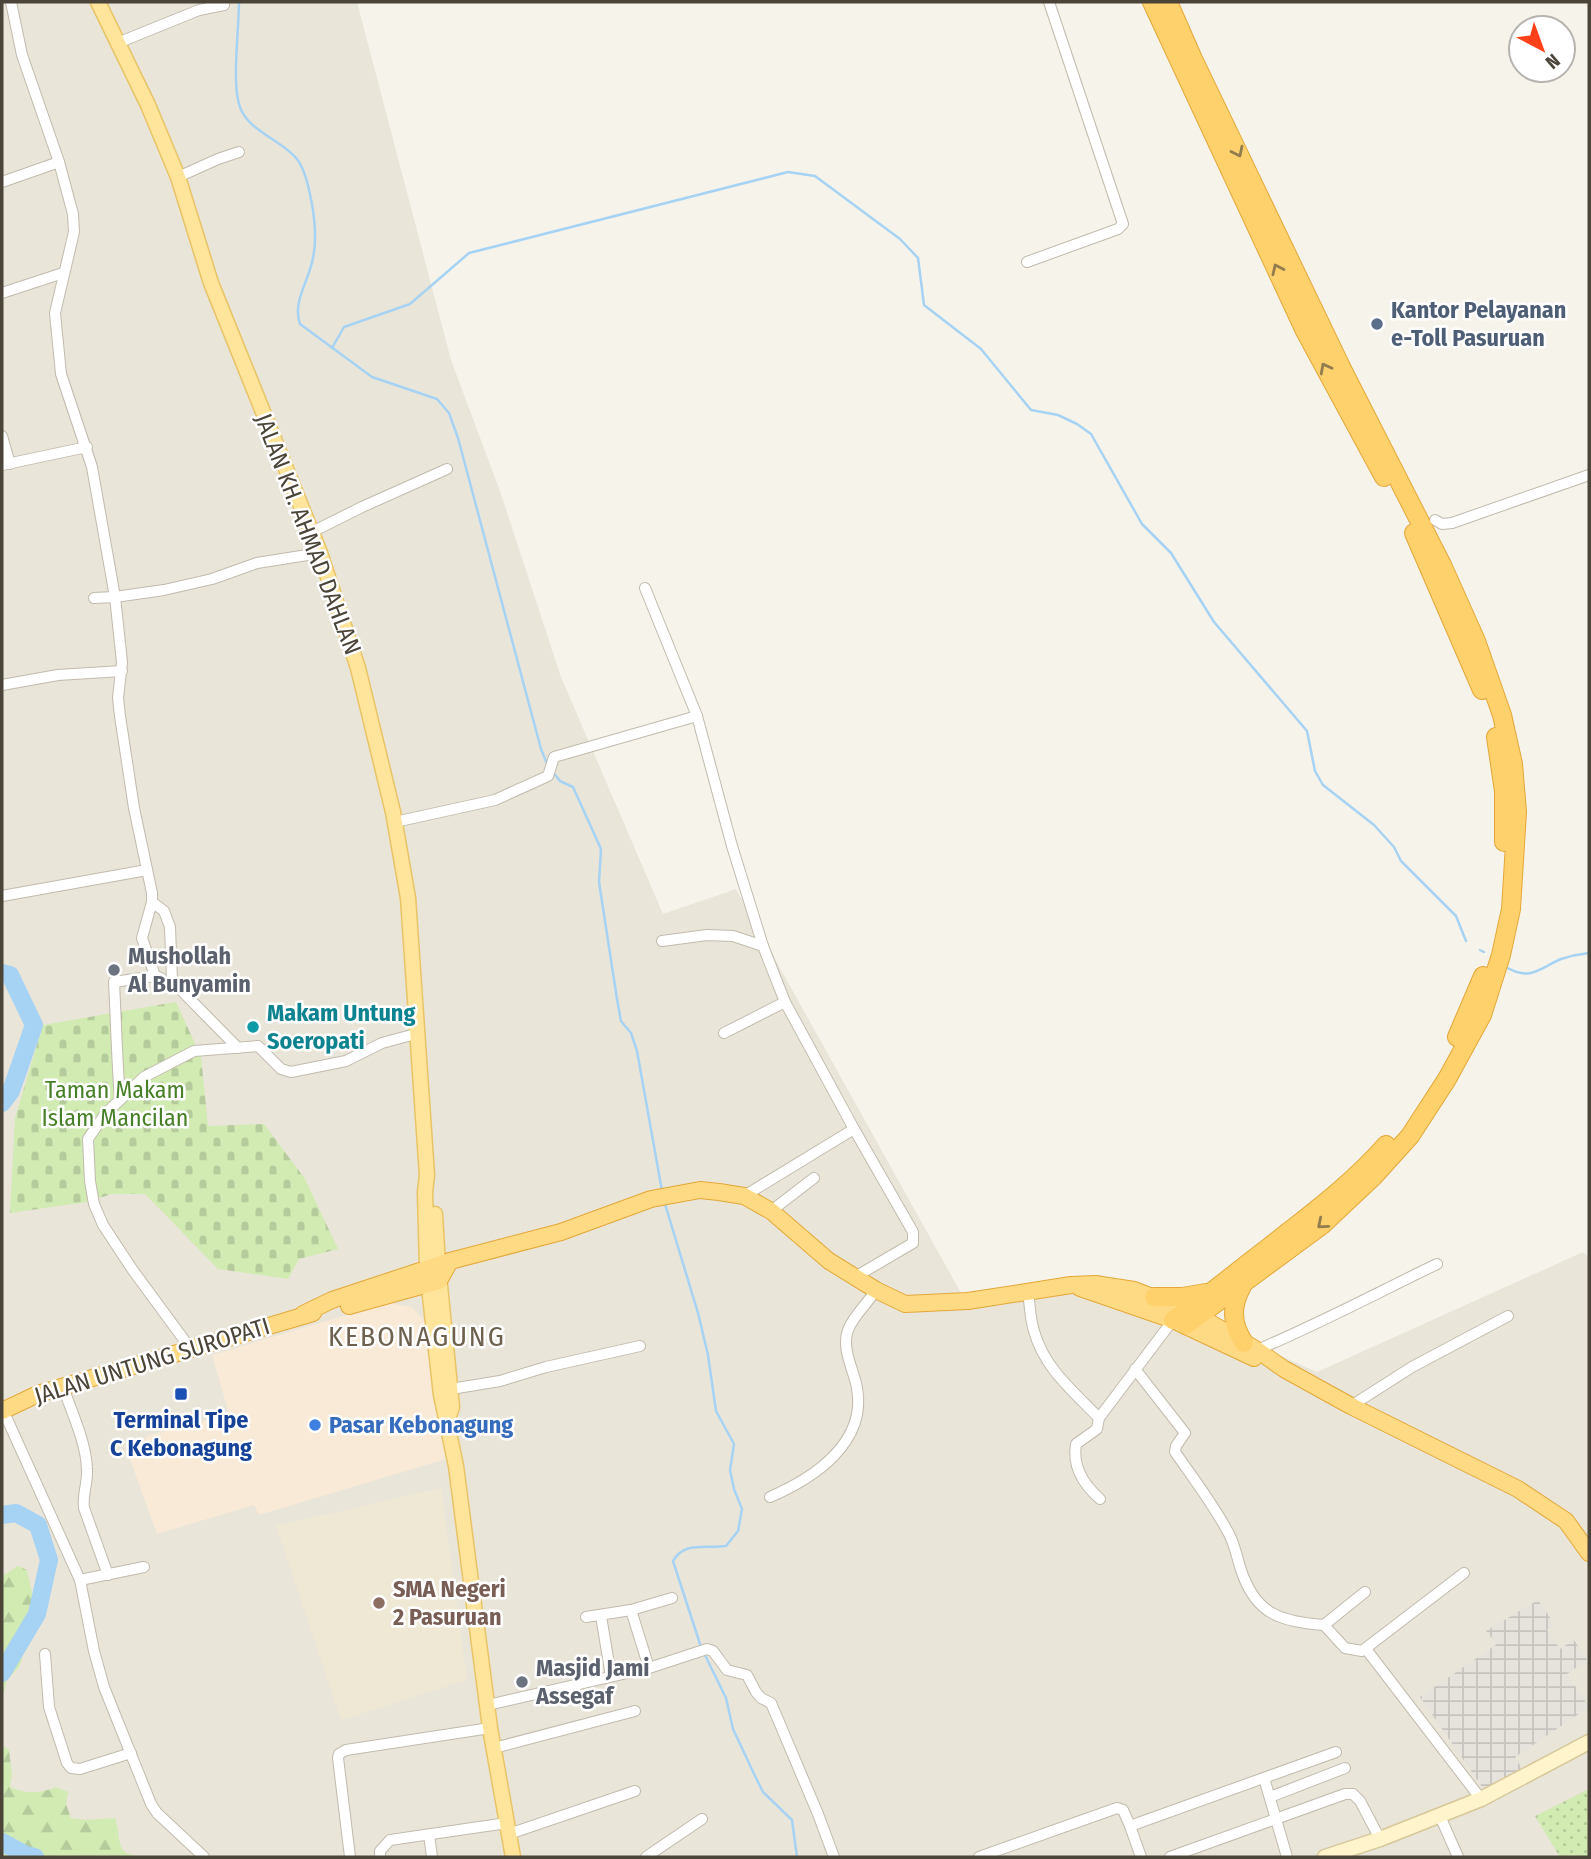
<svg xmlns="http://www.w3.org/2000/svg" width="1591" height="1859" font-family="'Fira Sans Condensed',sans-serif">
<defs>
<pattern id="industrial-grid" width="8" height="8" patternUnits="userSpaceOnUse" patternTransform="scale(1.75)"><rect width="8" height="8" fill="#e6e2dc"/><path d="M0 4h8M4 0v8" fill="none" stroke="#c7c3be"/></pattern>
<pattern id="grass-dots" width="8" height="8" patternUnits="userSpaceOnUse" patternTransform="scale(1.75)"><rect width="8" height="8" fill="#d1ebb3"/><path d="M2 2h.1M6 6h.1" fill="none" stroke="#b5cb9b" stroke-width="1.8" stroke-linecap="round"/></pattern>
<pattern id="forest-firs" width="22" height="20" patternUnits="userSpaceOnUse" patternTransform="scale(1.75)"><rect width="22" height="20" fill="#d1ebb3"/><path d="M5 1l3.5 6h-7zM16 11l3.5 6h-7z" fill="#b5cb9b"/></pattern>
<pattern id="cemetery-stones" width="16" height="16" patternUnits="userSpaceOnUse" patternTransform="scale(1.75)"><rect width="16" height="16" fill="#d1ebb3"/><path d="M2 7V4a2 2 0 0 1 4 0v3zM10 15v-3a2 2 0 0 1 4 0v3z" fill="#b5cb9b"/></pattern>
</defs>
<rect width="100%" height="100%" fill="#f6f3eb"/>
<polygon fill="#eae5d9" points="2,2 357,2 451,360 500,491 561,677 663,914 736,889 961,1293 1101,1275 1317,1372 1583,1252 1589,1258 1589,1857 2,1857"/>
<polygon fill="#f8ead6" points="387,1303 412,1307 425,1321 446,1459 259,1515 254,1505 157,1534 130,1459 147,1436 229,1414 212,1355"/>
<polygon fill="url(#industrial-grid)" points="1538,1600 1555,1625 1547,1630 1560,1649 1574,1640 1587,1660 1567,1674 1589,1707 1515,1757 1524,1772 1485,1791 1420,1697 1497,1644 1486,1631"/>
<polygon fill="#efe8d5" points="441,1488 467,1680 341,1720 276,1526"/>
<polygon fill="url(#grass-dots)" points="1589,1789 1589,1857 1560,1857 1535,1816"/>
<g fill="url(#forest-firs)">
<polygon points="18,1566 27,1570 37,1614 43,1604 36,1628 21,1651 22,1659 19,1667 7,1680 2,1698 2,1581 4,1575"/>
<path d="M2,1745L9,1750L12,1775L10,1787C26,1794 40,1794 56,1787L68,1792L66,1804L71,1818L86,1820L115,1818C123,1842 112,1855 146,1857H2Z"/>
</g>
<polygon fill="url(#cemetery-stones)" points="176,1002 201,1057 208,1126 264,1124 305,1179 338,1249 299,1259 288,1279 218,1269 145,1194 112,1194 87,1202 10,1213 15,1118 43,1025"/>
<g fill="none" stroke-linecap="round" stroke-linejoin="round">
<g stroke="#a6d3f4" stroke-width="2.5">
<path d="M239,2C239,29 232,80 239,104C246,131 281,139 297,159C306,171 309,190 312,204C315,222 317,240 313,258C309,281 292,302 300,324L372,377L437,399L449,413L458,438L541,749L548,766"/>
<polyline points="332,348 344,327 410,304 469,253 788,172 815,176 900,239 918,258 924,305 981,349 1031,410 1058,415 1077,424 1091,434 1142,524 1171,553 1214,622 1307,731 1315,771 1323,785 1374,825 1394,847 1401,861 1456,916 1466,941"/>
<polyline points="552,771 560,781 573,787 601,849 599,882 617,999 621,1021 631,1033 637,1051 662,1191"/>
<polyline points="1480,950 1484,952"/>
<path d="M1504,966C1530,982 1538,969 1561,959C1570,956 1580,954 1589,953"/>
<path d="M665,1204L698,1313L708,1355L716,1411L734,1444L730,1470L734,1489L742,1509L738,1531L726,1546C705,1549 684,1541 673,1561L701,1647"/>
<polyline points="704,1653 726,1698 733,1729 756,1778 763,1792 792,1820 797,1857"/>
</g>
<g stroke="#a6d3f4" stroke-width="18">
<polyline points="2,973 10,975 34,1025 11,1091 2,1103"/>
<polyline points="2,1515 16,1513 38,1525 49,1560 37,1614 2,1673"/>
<polyline points="2,1842 26,1855 35,1857"/>
</g>
<g stroke="#c2bbad" stroke-width="12">
<g id="minor">
<polyline points="11,2 22,55 59,162 73,214 74,232 55,313 61,374 92,467 115,597 122,662 118,698 120,716 134,808 152,893 152,902 142,938 155,976"/>
<polyline points="120,42 199,10 224,5"/>
<polyline points="178,177 218,159 239,152"/>
<polyline points="2,182 59,162"/>
<polyline points="1027,262 1118,229 1123,224 1049,2"/>
<polyline points="2,293 63,273"/>
<polyline points="2,436 10,464"/>
<polyline points="2,465 87,447"/>
<polyline points="1435,520 1442,524 1452,523 1589,475"/>
<polyline points="312,532 362,507 447,469"/>
<polyline points="645,588 697,716 732,846 763,946"/>
<polyline points="94,598 115,597 164,590 212,579 257,563 320,553"/>
<polyline points="2,685 58,675 122,671"/>
<polyline points="395,822 495,800 548,776 554,757 697,716"/>
<polyline points="2,896 147,870"/>
<polyline points="152,902 164,911 170,927 172,981 238,1048"/>
<polyline points="662,941 707,935 733,936 763,946 785,1002"/>
<polyline points="724,1033 785,1002 854,1129 913,1232 913,1243 855,1277"/>
<path d="M120,1100C117,1061 116,1021 114,982L155,976L161,978"/>
<polyline points="744,1196 854,1129"/>
<polyline points="771,1211 814,1178"/>
<path d="M1028,1292C1030,1305 1030,1319 1034,1331C1044,1368 1073,1391 1099,1418"/>
<polyline points="190,1348 132,1269 103,1225 94,1204 90,1181 88,1139 105,1114 144,1077 194,1051 258,1046 281,1069 291,1072 346,1061 382,1043 419,1033"/>
<path d="M1257,1350C1319,1324 1377,1293 1437,1264"/>
<path d="M1135,1369L1185,1433L1176,1446L1175,1452C1193,1478 1214,1505 1229,1534C1235,1545 1237,1558 1241,1570C1256,1615 1280,1621 1324,1625L1365,1592"/>
<path d="M63,1387C72,1413 86,1442 87,1469C88,1483 82,1495 84,1508L108,1575"/>
<polyline points="451,1389 500,1381 546,1367 640,1346"/>
<polyline points="1351,1406 1412,1367 1508,1316"/>
<polyline points="3,1410 80,1580 94,1651 104,1687 151,1804 157,1813 204,1857"/>
<path d="M770,1497C814,1478 867,1443 857,1388C854,1370 841,1349 848,1330C853,1316 868,1303 876,1290"/>
<path d="M1100,1499C1084,1485 1072,1467 1076,1444L1097,1429L1099,1418L1173,1320"/>
<polyline points="80,1580 144,1567"/>
<polyline points="631,1610 649,1668"/>
<polyline points="601,1616 611,1676"/>
<polyline points="586,1617 631,1610 672,1598"/>
<polyline points="1324,1625 1345,1648 1362,1651 1464,1573"/>
<polyline points="1366,1649 1481,1799"/>
<polyline points="45,1654 49,1707 67,1763 71,1768 80,1769 131,1753"/>
<polyline points="488,1705 649,1668 707,1649 713,1651 727,1670 747,1675 756,1692 761,1698 771,1703 818,1814 834,1857"/>
<polyline points="494,1748 635,1711"/>
<polyline points="1264,1778 1287,1857"/>
<polyline points="1270,1797 1345,1768"/>
<polyline points="1440,1816 1458,1857"/>
<polyline points="1130,1826 1141,1857"/>
<polyline points="509,1834 635,1791"/>
<polyline points="429,1835 432,1857"/>
<polyline points="350,1857 338,1758 339,1754 346,1750 490,1728"/>
<polyline points="380,1857 380,1851 390,1840 507,1823"/>
<polyline points="646,1857 702,1819"/>
<polyline points="979,1857 1117,1808 1123,1810 1130,1826 1336,1752"/>
<polyline points="1170,1857 1345,1794 1353,1794 1360,1801 1380,1839"/>
</g>
</g>
<g stroke="#d7c89a" stroke-width="17">
<polyline id="secondary" points="1325,1857 1380,1839 1481,1799 1589,1742"/>
</g>
<g stroke="#e9c466" stroke-width="17">
<g id="primary">
<polyline points="98,2 148,105 178,177 211,283 320,553 358,668 393,812 408,898 427,1175 425,1192 427,1269 441,1395 456,1466 490,1728 513,1857"/>
<polyline points="435,1214 438,1265 452,1407 448,1419"/>
</g>
</g>
<g stroke="#e4a737" stroke-width="18">
<g id="trunk">
<polyline points="1080,1288 1173,1320 1254,1358"/>
<polyline points="349,1306 439,1281 450,1261"/>
<polyline points="303,1314 332,1300 450,1261 561,1232 651,1199 700,1190 719,1192 744,1196 771,1211 829,1261 876,1290 905,1304 968,1301 1071,1285 1095,1284 1134,1290 1170,1304 1200,1317 1257,1350 1284,1369 1351,1406 1518,1489 1566,1521 1589,1553"/>
<polyline points="2,1411 38,1394 313,1313"/>
</g>
</g>
<g stroke="#e4a737" stroke-width="20">
<g id="motorway">
<polyline points="1152,2 1305,331 1384,477"/>
<polyline points="1168,2 1193,59 1342,369 1442,565 1476,641 1502,715 1513,764 1517,812 1511,909 1501,955 1482,1015 1447,1079 1410,1136 1373,1177 1322,1225 1186,1325"/>
<polyline points="1414,533 1482,690"/>
<polyline points="1496,737 1504,791 1504,842"/>
<polyline points="1457,1037 1483,976"/>
<path d="M1242,1286C1231,1306 1231,1323 1244,1343"/>
<polyline points="1154,1297 1182,1297 1206,1293"/>
<path d="M1173,1320C1206,1298 1236,1272 1268,1248C1308,1216 1352,1184 1386,1145"/>
</g>
</g>
<use href="#minor" stroke="#fff" stroke-width="10"/>
<use href="#secondary" stroke="#fff4cc" stroke-width="14"/>
<use href="#primary" stroke="#ffe49b" stroke-width="14"/>
<use href="#trunk" stroke="#ffda84" stroke-width="16"/>
<use href="#motorway" stroke="#ffd16d" stroke-width="18"/>
</g>
<defs><path id="oneway-chevron" d="M-2-3.5L2.5 0L-2 3.5" fill="none" stroke-width="1.6" stroke-linecap="round" stroke-linejoin="round" transform="scale(1.75)"/></defs>
<g stroke="#937c4d">
<use href="#oneway-chevron" transform="translate(1238 152) rotate(64)"/>
<use href="#oneway-chevron" transform="translate(1277 269) rotate(-115)"/>
<use href="#oneway-chevron" transform="translate(1325 368) rotate(-118)"/>
<use href="#oneway-chevron" transform="translate(1322 1224) rotate(140)"/>
</g>
<circle fill="#5c6f8a" stroke="#fff" stroke-width="2.5" cx="1377" cy="324" r="7"/>
<g fill="#6b7280" stroke="#fff" stroke-width="2.5">
<circle cx="114" cy="970" r="7"/>
<circle cx="522" cy="1682" r="7"/>
</g>
<circle fill="#0f9aa8" stroke="#fff" stroke-width="2.5" cx="253" cy="1027" r="7"/>
<rect fill="#1a4fb4" stroke="#fff" stroke-width="2.5" x="174" y="1387" width="14" height="14" rx="3.5"/>
<circle fill="#3f7fe0" stroke="#fff" stroke-width="2.5" cx="315" cy="1425" r="7"/>
<circle fill="#8d6e63" stroke="#fff" stroke-width="2.5" cx="379" cy="1603" r="7"/>
<g text-anchor="middle" dominant-baseline="central" stroke-width="5" stroke-linejoin="round" paint-order="stroke">
<g font-size="24" font-weight="bold" fill="#4e5e75" stroke="#fff" text-anchor="start">
<text x="1391" y="310">Kantor Pelayanan<tspan x="1391" dy="28">e-Toll Pasuruan</tspan></text>
</g>
<g font-size="24" fill="#4b4438" stroke="#fff">
<text transform="translate(308 534) rotate(69)">JALAN KH. AHMAD DAHLAN</text>
<text transform="translate(152 1361) rotate(-17)">JALAN UNTUNG SUROPATI</text>
</g>
<g font-size="24" font-weight="bold" fill="#5b616d" stroke="#fff" text-anchor="start">
<text x="128" y="956">Mushollah<tspan x="128" dy="28">Al Bunyamin</tspan></text>
<text x="536" y="1668">Masjid Jami<tspan x="536" dy="28">Assegaf</tspan></text>
</g>
<g font-size="24" font-weight="bold" fill="#0d838f" stroke="#fff" text-anchor="start">
<text x="267" y="1013">Makam Untung<tspan x="267" dy="28">Soeropati</tspan></text>
</g>
<g font-size="24" fill="#488028" stroke="#fff">
<text x="115" y="1090">Taman Makam<tspan x="115" dy="28">Islam Mancilan</tspan></text>
</g>
<g font-size="24" font-weight="bold" fill="#164399" stroke="#fff">
<text x="181" y="1420">Terminal Tipe<tspan x="181" dy="28">C Kebonagung</tspan></text>
</g>
<g font-size="24" font-weight="bold" fill="#366cbe" stroke="#fff" text-anchor="start">
<text x="329" y="1425">Pasar Kebonagung</text>
</g>
<g font-size="24" font-weight="bold" fill="#785e54" stroke="#fff" text-anchor="start">
<text x="393" y="1589">SMA Negeri<tspan x="393" dy="28">2 Pasuruan</tspan></text>
</g>
<g font-size="28" letter-spacing="2" fill="#6e624f" stroke="#fff">
<text x="417" y="1336">KEBONAGUNG</text>
</g>
</g>
<rect width="1591" height="1859" fill="none" stroke="#4b4438" stroke-width="7"/>
<g transform="translate(1542 49) rotate(139)"><circle r="33" fill="#ffffff" stroke="#b7b4af" stroke-width="2"/>
<path d="M0-5L12 26L0 18L-12 26Z" fill="#ff4019"/>
<text y="-10" font-size="19" font-weight="bold" text-anchor="middle" fill="#4b4438">N</text>
</g>
</svg>
